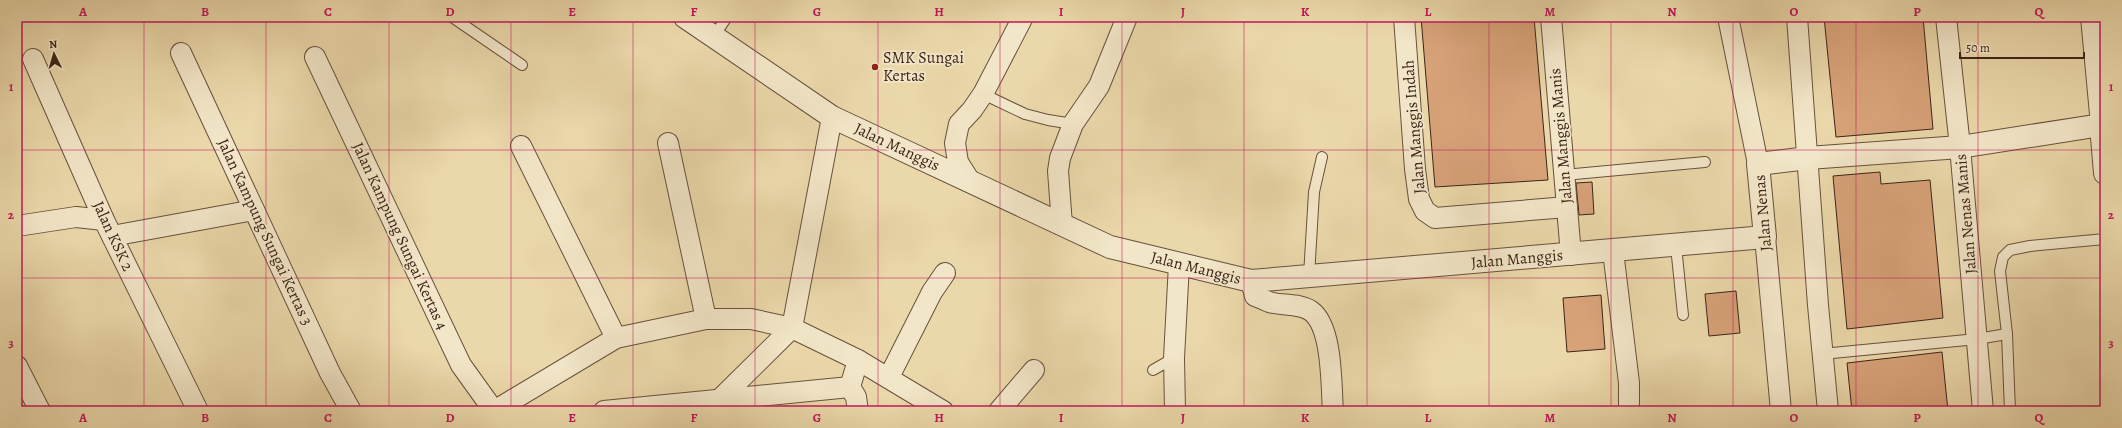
<svg xmlns="http://www.w3.org/2000/svg" width="2122" height="428" font-family="Alegreya,serif">
<rect width="100%" height="100%" fill="#ebd8aa"/>
<filter id="stains"><feTurbulence type="fractalNoise" baseFrequency=".005" numOctaves="4"/><feColorMatrix values="0 0 0 0 .2 0 0 0 0 .09 0 0 0 0 .02 0 0 0 .5 -.17"/></filter>
<radialGradient id="worn" r=".72"><stop offset=".6" stop-color="#630" stop-opacity="0"/><stop offset="1" stop-color="#630" stop-opacity=".3"/></radialGradient>
<g fill="#d8a279" stroke="#3d2419">
<polygon points="1421,17 1534,17 1548,180 1435,187"/>
<polygon points="1824,17 1923,17 1933,129 1836,137"/>
<polygon points="1880,172 1881,184 1930,180 1943,318 1847,329 1833,176"/>
<polygon points="1592,182 1594,214 1579,215 1576,183"/>
<polygon points="1736,291 1740,333 1709,336 1705,294"/>
<polygon points="1601,295 1605,349 1567,352 1563,298"/>
<polygon points="1942,352 1948,411 1852,411 1847,363"/>
</g>
<g fill="none" stroke-linecap="round" stroke-linejoin="round">
<g stroke="#68513d" stroke-width="12">
<g id="service">
<polyline points="452,17 522,65"/>
<polyline points="714,36 727,17"/>
<polyline points="983,94 1025,114 1048,120 1073,124"/>
<polyline points="1564,175 1705,162"/>
<polyline points="1676,246 1683,315"/>
<polyline points="1309,276 1314,192 1322,157"/>
<polyline points="1822,354 1977,339 2007,334"/>
<polyline points="1153,370 1174,358"/>
<polyline points="2010,411 2007,334 2000,271 2003,257 2010,250 2030,246 2105,239"/>
</g>
</g>
<g stroke="#68513d" stroke-width="22">
<g id="minor">
<polyline points="1404,17 1415,169 1419,199 1425,211 1435,218 1567,207"/>
<polyline points="1551,17 1571,255"/>
<polyline points="1728,17 1758,164"/>
<polyline points="1797,17 1818,305 1828,411"/>
<polyline points="1946,17 1960,147 1983,411"/>
<polyline points="2091,17 2101,125 2105,124"/>
<polyline points="181,53 330,373 351,411"/>
<polyline points="315,57 461,365 494,411"/>
<polyline points="33,59 104,220 198,411"/>
<polyline points="668,143 706,319"/>
<polyline points="521,146 616,338"/>
<polyline points="970,181 958,162 955,143 959,124 972,110 983,94 1023,17"/>
<polyline points="1062,225 1058,171 1060,158 1073,124 1099,86 1127,17"/>
<polyline points="17,226 76,217 104,220"/>
<polyline points="112,236 254,210"/>
<polyline points="1765,237 1781,411"/>
<polyline points="1613,251 1629,383 1629,404"/>
<path d="M1251,281L1255,296C1260,298 1265,300 1269,302C1282,306 1300,303 1311,311C1333,327 1331,386 1333,411"/>
<polyline points="792,328 832,117"/>
<polyline points="17,366 40,411"/>
<polyline points="889,377 932,292 945,273"/>
<polyline points="850,387 856,397 858,411"/>
<polyline points="718,401 792,328"/>
<polyline points="494,411 616,338 706,319 751,319 792,328 858,360 943,411"/>
<polyline points="604,411 850,387 858,360"/>
<polyline points="999,411 1034,370"/>
<polyline points="1175,411 1174,358 1179,264"/>
</g>
</g>
<g stroke="#68513d" stroke-width="24">
<polyline id="tertiary" points="685,17 832,117 1110,247 1251,281 1765,237 1758,164 1808,158 1960,147 2101,125 2105,173"/>
</g>
<use href="#service" stroke="#f2e6c8" stroke-width="10"/>
<use href="#minor" stroke="#f2e6c8" stroke-width="20"/>
<use href="#tertiary" stroke="#f2e6c8" stroke-width="22"/>
</g>
<path fill="none" stroke="#c2185b" stroke-width="1" stroke-opacity="0.55" d="M144,17V411M266,17V411M389,17V411M511,17V411M633,17V411M755,17V411M878,17V411M1000,17V411M1122,17V411M1244,17V411M1367,17V411M1489,17V411M1611,17V411M1733,17V411M1856,17V411M1978,17V411M17,150H2105M17,278H2105"/>
<circle fill="#8f2418" stroke="#f2e6c8" stroke-width="1.5" cx="875" cy="67" r="4"/>
<g text-anchor="middle" dominant-baseline="central" stroke-width="3.5" stroke-linejoin="round" paint-order="stroke">
<g font-size="16" fill="#3d2419" stroke="#f2e6c8" text-anchor="start">
<text x="883" y="58">SMK Sungai<tspan x="883" dy="18">Kertas</tspan></text>
</g>
<g font-size="16" fill="#3d2419" stroke="#f2e6c8">
<text transform="translate(1414 127) rotate(-95)">Jalan Manggis Indah</text>
<text transform="translate(1561 136) rotate(-95)">Jalan Manggis Manis</text>
<text transform="translate(897 147) rotate(25)">Jalan Manggis</text>
<text transform="translate(1763 213) rotate(-95)">Jalan Nenas</text>
<text transform="translate(1966 214) rotate(-95)">Jalan Nenas Manis</text>
<text transform="translate(265 232) rotate(65)">Jalan Kampung Sungai Kertas 3</text>
<text transform="translate(113 236) rotate(65)">Jalan KSK 2</text>
<text transform="translate(400 236) rotate(65)">Jalan Kampung Sungai Kertas 4</text>
<text transform="translate(1517 259) rotate(-5)">Jalan Manggis</text>
<text transform="translate(1196 268) rotate(14)">Jalan Manggis</text>
</g>
</g>
<rect width="2122" height="428" fill="none" stroke="#ebd8aa" stroke-width="44"/>
<g transform="translate(54 54) rotate(355)" stroke="#f2e6c8" stroke-width="3" paint-order="stroke">
<path d="M0-3L7 15L0 10L-7 15Z" fill="#3d2419"/>
<text y="-6" font-size="11" font-weight="bold" text-anchor="middle" fill="#3d2419">N</text>
</g>
<path d="M1960 52v6h124v-6" fill="none" stroke="#3d2419" stroke-width="2"/>
<text x="1966" y="52" font-size="12" fill="#3d2419" stroke="#f2e6c8" stroke-width="3" paint-order="stroke">50 m</text>
<rect x="22" y="22" width="2078" height="384" fill="none" stroke="#c2185b" stroke-width="1.5"/>
<g font-size="13" text-anchor="middle" font-weight="bold" fill="#c2185b">
<text x="83" y="16">A</text>
<text x="205" y="16">B</text>
<text x="328" y="16">C</text>
<text x="450" y="16">D</text>
<text x="572" y="16">E</text>
<text x="694" y="16">F</text>
<text x="817" y="16">G</text>
<text x="939" y="16">H</text>
<text x="1061" y="16">I</text>
<text x="1183" y="16">J</text>
<text x="1305" y="16">K</text>
<text x="1428" y="16">L</text>
<text x="1550" y="16">M</text>
<text x="1672" y="16">N</text>
<text x="1794" y="16">O</text>
<text x="1917" y="16">P</text>
<text x="2039" y="16">Q</text>
<text x="11" y="91">1</text>
<text x="2111" y="91">1</text>
<text x="11" y="219">2</text>
<text x="2111" y="219">2</text>
<text x="11" y="347">3</text>
<text x="2111" y="347">3</text>
<text x="83" y="422">A</text>
<text x="205" y="422">B</text>
<text x="328" y="422">C</text>
<text x="450" y="422">D</text>
<text x="572" y="422">E</text>
<text x="694" y="422">F</text>
<text x="817" y="422">G</text>
<text x="939" y="422">H</text>
<text x="1061" y="422">I</text>
<text x="1183" y="422">J</text>
<text x="1305" y="422">K</text>
<text x="1428" y="422">L</text>
<text x="1550" y="422">M</text>
<text x="1672" y="422">N</text>
<text x="1794" y="422">O</text>
<text x="1917" y="422">P</text>
<text x="2039" y="422">Q</text>
</g>
<rect width="100%" height="100%" filter="url(#stains)"/>
<rect width="100%" height="100%" fill="url(#worn)"/>
</svg>
